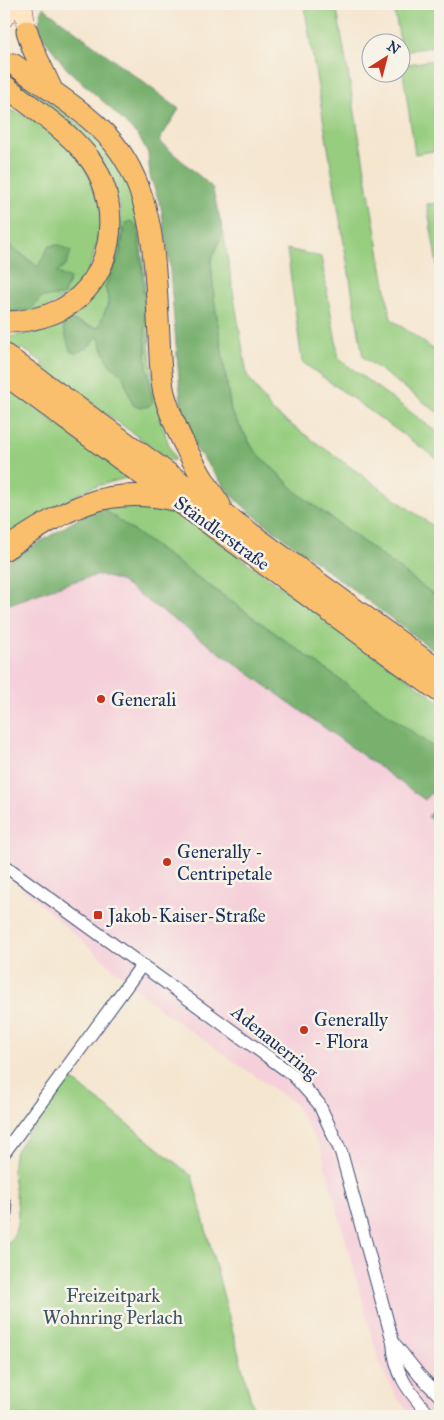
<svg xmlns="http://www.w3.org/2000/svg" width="444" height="1420" font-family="'IM FELL Great Primer',serif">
<rect width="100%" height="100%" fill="#f7f3e8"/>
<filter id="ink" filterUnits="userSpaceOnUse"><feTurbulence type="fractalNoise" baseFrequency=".02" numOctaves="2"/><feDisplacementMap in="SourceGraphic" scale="10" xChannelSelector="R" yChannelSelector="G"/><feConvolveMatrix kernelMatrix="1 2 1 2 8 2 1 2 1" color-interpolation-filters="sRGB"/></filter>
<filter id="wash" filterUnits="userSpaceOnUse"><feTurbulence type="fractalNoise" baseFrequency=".0096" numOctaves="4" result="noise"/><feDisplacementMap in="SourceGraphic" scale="20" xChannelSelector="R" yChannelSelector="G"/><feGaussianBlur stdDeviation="1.12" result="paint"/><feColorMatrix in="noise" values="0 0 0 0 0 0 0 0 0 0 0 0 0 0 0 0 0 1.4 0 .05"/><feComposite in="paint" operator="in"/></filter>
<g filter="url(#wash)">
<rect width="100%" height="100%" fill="#f5e6d0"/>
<polygon fill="#f5cfda" points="99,506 440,752 440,1416 412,1416 397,1398 379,1362 321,1150 295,1104 158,1008 4,872 4,564"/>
<g fill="#96cd7f" stroke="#587e6e" fill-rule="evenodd">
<polygon points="304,4 336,4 391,319 440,354 440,414 363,357"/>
<polygon points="393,4 440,4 440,46 402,51"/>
<polygon points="440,59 440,150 415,154 402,65"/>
<path d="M5,71C37,94 75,116 101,146C113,159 125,177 132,194C139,211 140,231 142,250C151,320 144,393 175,459L172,461L41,367L43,363L22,348L19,352L6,339L8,337L45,330L61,323L85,305L111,269L117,254L121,226L120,207L110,174L4,76ZM123,228L142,267L147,367L151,387L133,405L123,376C111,368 100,350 99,336L68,345L71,320L98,328C104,313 112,303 105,287L120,254Z"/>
<path d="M4,108C52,121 106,173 101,227C100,233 98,240 96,246C93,260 87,276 77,287C69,295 55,303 45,308C34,314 16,314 4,316V311L31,310L39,268L11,246L4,252V195C9,187 10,176 4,168Z"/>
<polygon points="440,203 440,284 427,204"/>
<polygon points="223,231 247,375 272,411 440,531 440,599 300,495 254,450 231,411 214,298 211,261"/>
<polygon points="287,249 321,257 339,359 440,434 440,461 302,362"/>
<polygon points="4,385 130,477 89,488 4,537"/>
<polygon points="154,503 176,511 440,702 440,752 99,506"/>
<path d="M70,1078L192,1176L255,1416H4V1247C32,1223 8,1187 14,1156C16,1146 60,1091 70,1078Z"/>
</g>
<g fill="#78b06e" stroke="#4a7066">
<polygon points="43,7 179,109 159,141 212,187 223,231 211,261 214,298 231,412 254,450 300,495 440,599 440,655 252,514 230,494 197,450 181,403 169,259 161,207 150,176 148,153 140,138 106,104 67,69 42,36 39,22"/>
<path d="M131,221L137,226L142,267L147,367L153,401L149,406L140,408L133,405L123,376L109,364L98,336L87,348L75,353L70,351L63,326L71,320C79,322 90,328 98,328L109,302L105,287L120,254L125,223Z"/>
<polygon points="59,245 71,251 66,265 56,272 70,279 63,296 41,297 31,310 4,311 4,252 11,246 38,267 49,246"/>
<polygon points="99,506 440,752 440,825 428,817 439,800 430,793 425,800 120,581 100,575 71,582 4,606 4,564"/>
</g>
</g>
<g filter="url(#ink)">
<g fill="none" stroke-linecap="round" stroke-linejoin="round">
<g stroke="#3c4a6f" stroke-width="14">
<g id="minor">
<path d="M4,865L293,1075L319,1104L341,1152L393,1342C395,1376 409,1391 430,1416"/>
<polyline points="4,1153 142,965"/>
<polyline points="4,1202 6,1209 4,1224"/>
<polyline points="393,1342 420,1376 440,1396"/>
</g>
</g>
<g stroke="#3c4a6f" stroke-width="19">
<g id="secondary">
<polyline points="23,4 27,31"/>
<polyline points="4,19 15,4"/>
</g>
</g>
<g stroke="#3c4a6f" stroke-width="23">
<g id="trunk">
<polyline points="27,31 33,49 52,90"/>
<path d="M13,64C48,89 98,118 121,153C157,207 155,274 159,336C160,355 160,375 164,393C175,433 197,471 220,505"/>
<path d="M4,85C33,109 70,131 92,162C123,208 114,281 62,309C44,318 25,322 4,322"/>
<polyline points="4,354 440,671"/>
<polyline points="4,374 440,692"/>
<path d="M4,550C63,512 101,484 174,500"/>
</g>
</g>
<use href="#minor" stroke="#fff" stroke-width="12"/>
<use href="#secondary" stroke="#fde5c5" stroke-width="18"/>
<use href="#trunk" stroke="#f9bf6d" stroke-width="21"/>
</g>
</g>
<g fill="#c8321e" stroke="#f7f3e8" stroke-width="2">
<circle cx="101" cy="699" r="5"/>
<circle cx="167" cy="862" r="5"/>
<rect x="93" y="910" width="10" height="10" rx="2.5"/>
<circle cx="304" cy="1030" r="5"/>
</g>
<g text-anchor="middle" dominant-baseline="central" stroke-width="5" stroke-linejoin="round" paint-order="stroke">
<g font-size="19" fill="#1b2f5e" stroke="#f7f3e8">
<text transform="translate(222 533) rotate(36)">Ständlerstraße</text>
<text transform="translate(275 1042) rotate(39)">Adenauerring</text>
</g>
<g font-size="19" fill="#1b2f5e" stroke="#f7f3e8" text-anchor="start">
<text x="111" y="699">Generali</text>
<text x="177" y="851">Generally -<tspan x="177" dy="22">Centripetale</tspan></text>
<text x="108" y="915">Jakob-Kaiser-Straße</text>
<text x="314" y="1019">Generally<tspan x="314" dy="22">- Flora</tspan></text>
</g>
<g font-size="19" fill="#3a5666" stroke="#f7f3e8">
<text x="113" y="1295">Freizeitpark<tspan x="113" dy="22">Wohnring Perlach</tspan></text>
</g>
</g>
<rect width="444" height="1420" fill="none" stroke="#f7f3e8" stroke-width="20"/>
<g transform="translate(386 58) rotate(36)"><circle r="24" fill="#f7f3e8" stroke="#9fa5b1"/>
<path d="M0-4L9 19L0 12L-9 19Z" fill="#c8321e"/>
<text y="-8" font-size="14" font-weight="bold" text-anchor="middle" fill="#1b2f5e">N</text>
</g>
</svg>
